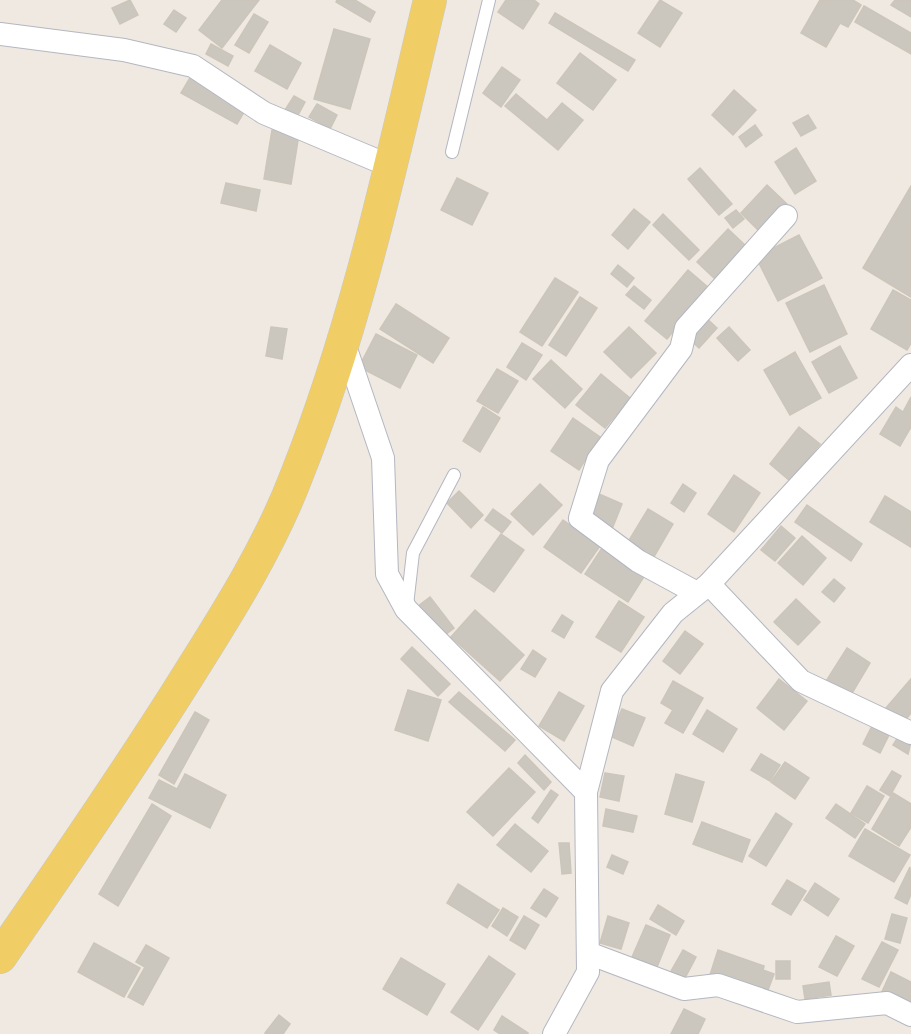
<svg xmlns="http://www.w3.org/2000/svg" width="911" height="1034" font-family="'DM Sans',sans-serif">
<rect width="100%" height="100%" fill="#efe9e1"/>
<g fill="#cbc7bf" stroke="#cbc5ba" stroke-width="1.5">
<polygon points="130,0 138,15 120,24 112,8"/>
<polygon points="222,0 259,0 222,48 199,30"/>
<polygon points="337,0 355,0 375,12 370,22 336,2"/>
<polygon points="506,0 534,0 539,4 523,29 498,12"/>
<polygon points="660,0 682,13 660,47 638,33"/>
<polygon points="820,0 853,0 861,5 848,27 840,23 826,47 801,33"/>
<polygon points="895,0 911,0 911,17 891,5"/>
<polygon points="864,6 911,33 911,54 855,22"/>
<polygon points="174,10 186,18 176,32 164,24"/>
<polygon points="555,13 635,60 628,71 549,23"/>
<polygon points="254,14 268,22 249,53 235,45"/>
<polygon points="334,29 370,39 350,109 314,99"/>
<polygon points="211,44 233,56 228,66 206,54"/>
<polygon points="270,45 301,63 287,89 255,71"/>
<polygon points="580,53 616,80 593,110 557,83"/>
<polygon points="502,67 520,80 501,107 483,93"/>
<polygon points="191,76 247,107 237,124 181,93"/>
<polygon points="734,90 756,110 733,135 712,115"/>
<polygon points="516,94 547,120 562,103 583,120 558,150 505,106"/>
<polygon points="294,96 305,102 297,117 285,110"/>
<polygon points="317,104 337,115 330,129 309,117"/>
<polygon points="808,115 816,128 801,136 793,123"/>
<polygon points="755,125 762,135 746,147 739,137"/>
<polygon points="272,130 299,134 291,184 264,179"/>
<polygon points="796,148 816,181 795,194 775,162"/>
<polygon points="700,168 732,204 719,215 688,179"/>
<polygon points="457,178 488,193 472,225 441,210"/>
<polygon points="226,183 260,190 256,211 221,203"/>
<polygon points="767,185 787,204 760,232 741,213"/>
<polygon points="911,186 911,297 863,268"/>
<polygon points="634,209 650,222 628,249 612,235"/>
<polygon points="736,210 744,219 733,228 725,218"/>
<polygon points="663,214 699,250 689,260 653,225"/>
<polygon points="728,229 746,246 715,279 697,262"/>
<polygon points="799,235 822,278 778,301 756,257"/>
<polygon points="618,265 634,278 627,287 611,274"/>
<polygon points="688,270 709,288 667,339 645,321"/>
<polygon points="555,278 578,292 542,346 520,332"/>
<polygon points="824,285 847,334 810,352 786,303"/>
<polygon points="634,286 651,300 644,309 626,295"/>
<polygon points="893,290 911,300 911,343 907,350 871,329"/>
<polygon points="580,297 597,308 566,356 549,345"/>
<polygon points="396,304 449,338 433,363 380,329"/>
<polygon points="705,317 717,328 699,348 687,337"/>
<polygon points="271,327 287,329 282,359 266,356"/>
<polygon points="629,327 656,353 631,378 604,352"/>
<polygon points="729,327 750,350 738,361 717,338"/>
<polygon points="376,334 417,355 400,388 359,367"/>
<polygon points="522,343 542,355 526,380 507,367"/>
<polygon points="840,346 857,378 829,393 812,362"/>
<polygon points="795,352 821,398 790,415 764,370"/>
<polygon points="551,360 582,389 565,408 533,379"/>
<polygon points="497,369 518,381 498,413 477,401"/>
<polygon points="601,374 630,398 605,428 576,405"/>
<polygon points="911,397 911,427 900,446 880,434 896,407 903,412"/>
<polygon points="483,407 500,418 480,452 463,441"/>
<polygon points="573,418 600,437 579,470 551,451"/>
<polygon points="799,427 820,444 790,481 770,464"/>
<polygon points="734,475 760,493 734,532 708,514"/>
<polygon points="540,484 562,505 533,535 511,514"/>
<polygon points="683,484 696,493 684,512 671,503"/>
<polygon points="459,491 483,515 471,528 447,503"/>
<polygon points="599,494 622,504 612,529 589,520"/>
<polygon points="885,496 911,512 911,547 870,522"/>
<polygon points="807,505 862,544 851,561 795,522"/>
<polygon points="493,509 511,522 502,533 485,520"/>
<polygon points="648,509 673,524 651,562 625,547"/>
<polygon points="563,520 600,546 581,573 544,547"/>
<polygon points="781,526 795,538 775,561 761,550"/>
<polygon points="501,534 524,550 494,592 471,576"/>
<polygon points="802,536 826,558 803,585 778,563"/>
<polygon points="602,548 645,575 628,602 585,574"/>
<polygon points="834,579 845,588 834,602 822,592"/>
<polygon points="430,597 454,628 441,638 417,607"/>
<polygon points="796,599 820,622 798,645 774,622"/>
<polygon points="619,601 644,617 621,652 596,637"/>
<polygon points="475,610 524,655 500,681 451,637"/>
<polygon points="562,615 573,622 564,638 552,631"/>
<polygon points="685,631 703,644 680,674 663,661"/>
<polygon points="412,647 450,684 438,696 401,659"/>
<polygon points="847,648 870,663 848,700 823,686"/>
<polygon points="533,650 546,659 535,677 521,669"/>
<polygon points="779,679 807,701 784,730 757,708"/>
<polygon points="911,679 911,713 903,723 886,708"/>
<polygon points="673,681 703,698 683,733 665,723 673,710 661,703"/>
<polygon points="408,690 441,700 428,741 395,730"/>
<polygon points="459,692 515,740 505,751 449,702"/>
<polygon points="559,692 584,706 564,741 539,726"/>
<polygon points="622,709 645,718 633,746 610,736"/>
<polygon points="707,710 737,729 723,752 693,734"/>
<polygon points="195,712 209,720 174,784 159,775"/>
<polygon points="874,722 891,731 880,753 863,744"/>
<polygon points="900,734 911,742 908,754 893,745"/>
<polygon points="761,754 780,765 770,781 751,770"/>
<polygon points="525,755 551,782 544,790 518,763"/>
<polygon points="785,762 809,778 795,799 771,782"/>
<polygon points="509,768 535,792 493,836 467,812"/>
<polygon points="892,771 901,776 890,796 880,790"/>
<polygon points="605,773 624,776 619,801 600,797"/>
<polygon points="185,774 226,795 210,828 149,798 159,780 177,789"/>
<polygon points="676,774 704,782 692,822 665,814"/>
<polygon points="867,786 884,796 868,823 851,813"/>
<polygon points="551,790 558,795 538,823 532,818"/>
<polygon points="893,793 911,804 911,827 899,846 872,829"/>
<polygon points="152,804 171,816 118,906 99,894"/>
<polygon points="836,804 865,824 855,838 826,818"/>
<polygon points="606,809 637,816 633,832 603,826"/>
<polygon points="776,813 792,824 766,866 749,856"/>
<polygon points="702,822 750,840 742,862 693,844"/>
<polygon points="515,824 548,851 531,872 497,845"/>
<polygon points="865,829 910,855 894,882 849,856"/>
<polygon points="559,843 569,843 571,873 562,874"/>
<polygon points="612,855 628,862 623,874 607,867"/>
<polygon points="910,867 911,894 907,904 895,898"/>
<polygon points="787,880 806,891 791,915 772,904"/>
<polygon points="815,883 839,899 828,916 804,900"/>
<polygon points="458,884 499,910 487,928 447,903"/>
<polygon points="544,889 558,898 546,917 531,908"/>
<polygon points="658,905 684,921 676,935 650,919"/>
<polygon points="503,908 518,917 507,936 492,926"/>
<polygon points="892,914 907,918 900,943 885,939"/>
<polygon points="524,916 539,925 525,949 510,940"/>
<polygon points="608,916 629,923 621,949 600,943"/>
<polygon points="646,925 670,935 657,967 632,957"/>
<polygon points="836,936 854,946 837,976 819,967"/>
<polygon points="882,942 898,950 879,987 862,979"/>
<polygon points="94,943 140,968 124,997 78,972"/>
<polygon points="146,945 169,958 143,1005 128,997 145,967 136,962"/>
<polygon points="683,950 696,957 684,980 670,973"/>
<polygon points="718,950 764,966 763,970 774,974 765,998 709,978"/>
<polygon points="489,956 515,974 478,1030 451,1012"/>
<polygon points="401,958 445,984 427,1015 383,989"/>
<rect x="776" y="961" width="14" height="18"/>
<polygon points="891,972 911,982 911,1008 881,994"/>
<polygon points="829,982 831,995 805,999 803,986"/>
<polygon points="684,1009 705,1019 698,1034 671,1034"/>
<polygon points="279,1015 290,1024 283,1034 267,1034 265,1033"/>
<polygon points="502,1016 528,1033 528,1034 500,1034 494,1030"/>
</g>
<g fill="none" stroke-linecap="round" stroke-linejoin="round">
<g stroke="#b4b7c1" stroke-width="14">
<g id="service">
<polyline points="452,152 489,0"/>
<polyline points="407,605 413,553 454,475"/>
</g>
</g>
<g stroke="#b4b7c1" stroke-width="24">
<g id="minor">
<polyline points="0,34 124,50 193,66 264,113 390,166"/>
<polyline points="343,340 383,458 387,574 406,609 586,792 588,972 554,1034"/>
<polyline points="709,584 801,681 911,733"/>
<polyline points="697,593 638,561 580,518 598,460 681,349 686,328 786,216"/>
<polyline points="586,792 612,691 673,613 709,584 911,365"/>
<polyline points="588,953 684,989 718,985 797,1012 887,1003 911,1015"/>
</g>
</g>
<g stroke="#c9c9c9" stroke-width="34">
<path id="primary" d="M0,957C63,866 125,776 184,682C225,617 268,550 296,477C357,324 392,160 430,0"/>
</g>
<use href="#service" stroke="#fff" stroke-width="12"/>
<use href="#minor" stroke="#fff" stroke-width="22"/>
<use href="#primary" stroke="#f0ce65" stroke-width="33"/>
</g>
</svg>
